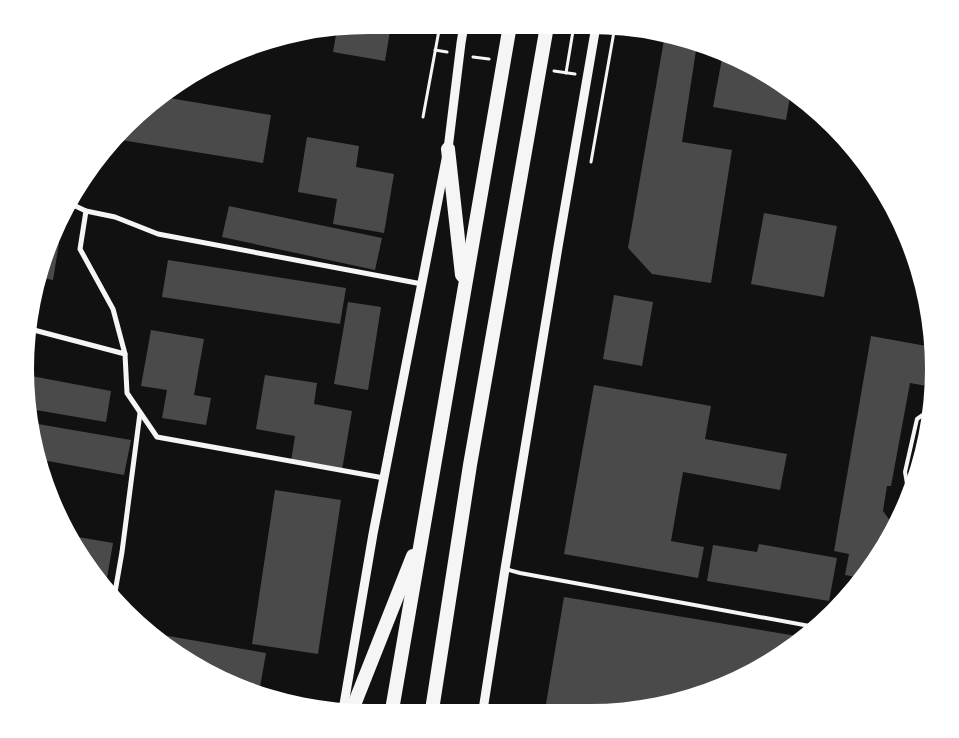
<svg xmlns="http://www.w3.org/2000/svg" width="959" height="738" font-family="Rubik,sans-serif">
<rect width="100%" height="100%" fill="#111"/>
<g fill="#4a4a4a">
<polygon points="369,25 391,25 385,61 333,52 337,29"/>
<polygon points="665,34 679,37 697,44 682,142 732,150 711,283 652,274 628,248"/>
<polygon points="723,53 742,61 791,91 786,120 713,107"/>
<polygon points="163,97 271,115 263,163 115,139 126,126"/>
<polygon points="307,137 359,146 356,167 394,174 384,233 333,224 337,199 298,192"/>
<polygon points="229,206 382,238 375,270 222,237"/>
<polygon points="764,213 837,226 824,297 751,284"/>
<polygon points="52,242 59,243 53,280 38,277"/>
<polygon points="168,260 346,288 340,324 162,297"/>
<polygon points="614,295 653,302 642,366 603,359"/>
<polygon points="348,302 381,307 368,390 334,384"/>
<polygon points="151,330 204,339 194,395 211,398 206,425 162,418 167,390 141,386"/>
<polygon points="871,336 932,347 934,369 932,387 910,383 891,486 887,486 883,511 894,526 876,560 862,578 845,575 849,554 834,551"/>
<polygon points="26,375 111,391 106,422 30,409"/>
<polygon points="265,375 317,383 314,404 352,411 342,470 291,461 295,436 256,429"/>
<polygon points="594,385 711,406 705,439 787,454 780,490 683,472 671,541 704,547 698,578 564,554"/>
<polygon points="32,423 131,440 124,475 37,459"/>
<polygon points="275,490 341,500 318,654 252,644"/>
<polygon points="72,536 113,543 107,578 96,576 83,560"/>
<polygon points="759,544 837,558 829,601 707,581 713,545 757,552"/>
<polygon points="564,597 803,637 781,655 701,695 635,710 545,710"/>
<polygon points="151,633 266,653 259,693 238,687 178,655"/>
</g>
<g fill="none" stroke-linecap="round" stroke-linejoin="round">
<g stroke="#f5f5f5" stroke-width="3">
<polyline points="435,50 447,52"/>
<polyline points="473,57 489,59"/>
<polyline points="554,71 575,74"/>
<polyline points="566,73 573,31"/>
<polyline points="423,117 440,25"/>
<polyline points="591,162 615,26"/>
</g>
<g stroke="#f5f5f5" stroke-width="4">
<polyline points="909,496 905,472 917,419 927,412 930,412"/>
<polyline points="505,569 520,573 815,627"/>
</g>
<g stroke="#f5f5f5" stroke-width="5">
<polyline points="69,203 86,211 115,217 158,234 422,284"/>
<polyline points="86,211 80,249 113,309 125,354"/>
<polyline points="30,329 125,354 127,393 157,437 384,478"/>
<polyline points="114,598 122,552 140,413"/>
</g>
<g stroke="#f5f5f5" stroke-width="9">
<polyline points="343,710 373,534 448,149 461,43 464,25"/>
<polyline points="483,710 505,569 558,247 596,26"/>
</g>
<g stroke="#f5f5f5" stroke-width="14">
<polyline points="448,149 462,275"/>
<polyline points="352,710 413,556"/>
<polyline points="392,710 510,25"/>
<polyline points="432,710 470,465 547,26"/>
</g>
</g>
<path d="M0 0H959V738H0ZM369 34H590A335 335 0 0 1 925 369V369A335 335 0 0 1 590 704H369A335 335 0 0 1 34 369V369A335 335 0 0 1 369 34Z" fill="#fff" fill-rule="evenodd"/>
</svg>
